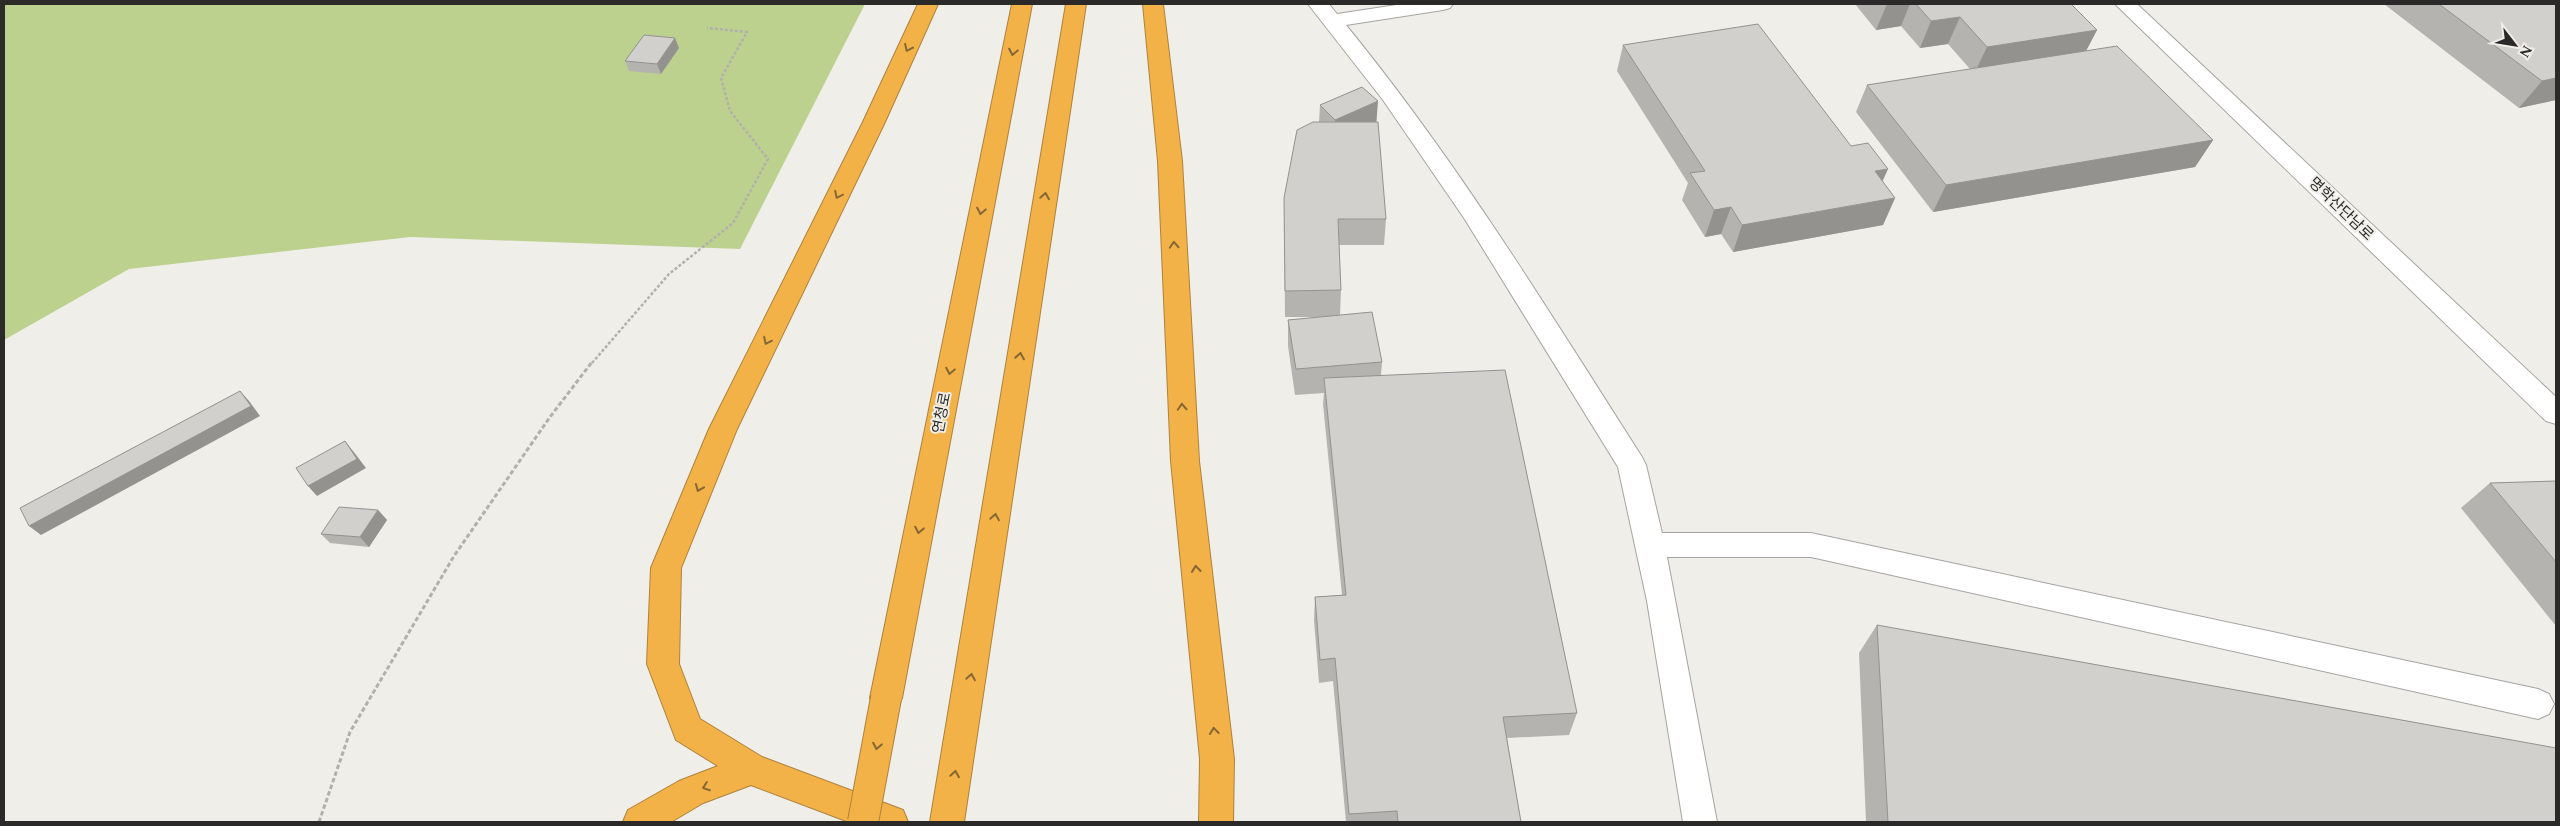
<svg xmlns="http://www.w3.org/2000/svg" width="2560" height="826" font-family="Spectral,'Noto Sans KR',serif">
<rect width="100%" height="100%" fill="#f0eee9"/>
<polygon fill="#bdd18f" points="4,4 865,4 740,249 410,237 129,269 4,340"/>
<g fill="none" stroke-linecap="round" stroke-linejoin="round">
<g stroke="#a6a4a0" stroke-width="2">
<g id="minor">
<path d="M1308,4H1329L1337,14L1403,4H1453L1450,8L1443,10L1346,25C1457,161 1548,310 1642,457L1646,465L1662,533H1811L2538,689L2549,694L2554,704L2549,714L2538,719L1811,557H1667L1717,822H1683L1647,601L1618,467L1464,218L1383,100Z"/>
<polygon points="2115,4 2137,4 2556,397 2556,424 2546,421"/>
</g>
</g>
<g stroke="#ad823d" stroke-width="2">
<g id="highway">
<polygon points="918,4 938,4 884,124 737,429 681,568 679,664 700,719 762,757 903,810 908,822 849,822 751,785 703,803 671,822 623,822 628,810 679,781 718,766 676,740 647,664 651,568 709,429 862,124"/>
<polygon points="1012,4 1032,4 902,698 897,708 886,713 875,708 870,698"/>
<polygon points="1066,4 1086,4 964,822 930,822"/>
<polygon points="1143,4 1163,4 1182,161 1199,461 1234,759 1233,822 1199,822 1200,759 1171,461 1158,161"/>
</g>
</g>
<polyline stroke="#b2b0ac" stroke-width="2.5" stroke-dasharray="3 2" stroke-linecap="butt" points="592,363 669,274 733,223 768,159 730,111 721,78 747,32 707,28"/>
<polyline stroke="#b2b0ac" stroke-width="3" stroke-dasharray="4.5 2.5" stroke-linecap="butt" points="319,822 350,732 454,556 550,417 592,362"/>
<use href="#minor" fill="#fff" fill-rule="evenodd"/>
<use href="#highway" fill="#f3b248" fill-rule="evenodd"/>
<g stroke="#ad823d" stroke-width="32" stroke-linecap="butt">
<polyline id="highway-bridge" points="863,822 886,698"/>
</g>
<use href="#highway-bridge" stroke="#f3b248" stroke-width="30"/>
</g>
<g fill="#b5b3af">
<polygon points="1855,4 2071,4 2097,30 2086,50 2213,140 2195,167 1933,212 1856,112 1867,85 1970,69 1948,44 1920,48 1901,26 1876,30"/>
<polygon points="2384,4 2556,4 2556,100 2519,108"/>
<polygon points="1623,45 1851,146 1882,181 1895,198 1883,225 1733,252 1721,234 1705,237 1682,200 1688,183 1617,71"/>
<polygon points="679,48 661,74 629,71 625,61"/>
<polygon points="1320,105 1376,122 1386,219 1384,245 1339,245 1341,290 1340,315 1382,362 1381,375 1577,713 1569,735 1507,738 1521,822 1346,822 1333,681 1319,683 1314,620 1315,597 1342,595 1323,404 1324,393 1295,395 1288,346 1288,320 1318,317 1285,317 1284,198 1319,122"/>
<polygon points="2556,481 2556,626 2461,508 2490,483"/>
<polygon points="378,510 387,520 369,547 330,543 321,534"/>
<polygon points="1877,625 2556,822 1866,822 1859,653"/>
</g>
<g fill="#93928f">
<polygon points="1887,4 1910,4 1901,26 1876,30"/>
<polygon points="1960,17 1948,44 1920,48 1931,21"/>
<polygon points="2097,30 2083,57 1974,74 1987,47"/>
<polygon points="675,38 679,48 661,74 657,64"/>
<polygon points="2556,78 2556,100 2519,108 2542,81"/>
<polygon points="1378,101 1376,128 1334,146 1335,120"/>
<polygon points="2213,140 2195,167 1933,212 1946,185"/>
<polygon points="1888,169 1876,196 1875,171"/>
<polygon points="1895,198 1883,225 1733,252 1742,225"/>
<polygon points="1731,207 1721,234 1705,237 1714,210"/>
<polygon points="240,391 249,401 260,416 41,535 29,526"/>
<polygon points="345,441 353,451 366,468 317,496 308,486"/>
<polygon points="378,510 387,520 369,547 360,537"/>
</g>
<g fill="#d2d0cc" stroke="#93928f">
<polygon points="1916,4 2071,4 2097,30 1987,47 1960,17 1931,21"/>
<polygon points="2439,4 2556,4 2556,78 2542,81"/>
<polygon points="1758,24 1851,146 1868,143 1888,169 1875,171 1895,198 1742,225 1731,207 1714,210 1690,173 1705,171 1623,45"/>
<polygon points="644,35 675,38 657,64 625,61"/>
<polygon points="2117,46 2213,140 1946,185 1867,85"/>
<polygon points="1362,87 1378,101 1335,120 1320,105"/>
<polygon points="1313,122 1378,122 1386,219 1338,219 1341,290 1285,291 1284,198 1297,130"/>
<polygon points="1372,312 1382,362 1296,369 1288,320"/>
<polygon points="1505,370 1577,713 1503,717 1521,822 1398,822 1397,811 1349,814 1335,658 1320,660 1315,597 1346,595 1324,378"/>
<polygon points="240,391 251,406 29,526 20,508"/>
<polygon points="345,441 357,459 308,486 296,468"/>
<polygon points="2556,481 2556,562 2490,483"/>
<polygon points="339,507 378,510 360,537 321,534"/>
<polygon points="1877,625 2556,748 2556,822 1888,822"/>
</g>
<defs><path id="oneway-chevron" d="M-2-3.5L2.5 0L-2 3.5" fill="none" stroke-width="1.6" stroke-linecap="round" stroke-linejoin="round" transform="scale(1.25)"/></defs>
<g stroke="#856736">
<use href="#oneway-chevron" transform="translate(908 48) rotate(115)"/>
<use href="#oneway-chevron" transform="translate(1013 52) rotate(101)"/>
<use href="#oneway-chevron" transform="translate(838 195) rotate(116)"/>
<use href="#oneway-chevron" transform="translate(1045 196) rotate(-81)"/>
<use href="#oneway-chevron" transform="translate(981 211) rotate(101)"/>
<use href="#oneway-chevron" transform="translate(1174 245) rotate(-93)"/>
<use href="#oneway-chevron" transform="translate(767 341) rotate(116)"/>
<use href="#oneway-chevron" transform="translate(1020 356) rotate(-81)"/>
<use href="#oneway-chevron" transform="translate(950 371) rotate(101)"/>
<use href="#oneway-chevron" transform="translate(1182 407) rotate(-93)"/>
<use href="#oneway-chevron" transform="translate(699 488) rotate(112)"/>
<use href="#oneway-chevron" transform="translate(995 517) rotate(-81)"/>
<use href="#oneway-chevron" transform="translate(919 530) rotate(101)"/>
<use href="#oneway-chevron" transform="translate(1196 569) rotate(-96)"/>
<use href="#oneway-chevron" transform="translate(971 677) rotate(-81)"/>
<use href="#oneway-chevron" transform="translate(1214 731) rotate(-96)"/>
<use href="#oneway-chevron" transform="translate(877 746) rotate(101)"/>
<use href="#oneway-chevron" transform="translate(955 774) rotate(-81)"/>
<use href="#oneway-chevron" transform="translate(706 787) rotate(159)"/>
</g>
<g text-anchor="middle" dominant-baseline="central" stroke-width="4" stroke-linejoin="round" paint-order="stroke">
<g font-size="15" fill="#2b2a28" stroke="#f0eee9">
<text transform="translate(2341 209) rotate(44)">명학산단남로</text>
<text transform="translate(942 413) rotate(-79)">연청로</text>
</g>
</g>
<rect width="2560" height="826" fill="none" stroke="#2b2a28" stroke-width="10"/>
<g transform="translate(2515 45) rotate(121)" stroke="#f0eee9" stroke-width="4" paint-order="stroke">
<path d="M0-4L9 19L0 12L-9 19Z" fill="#2b2a28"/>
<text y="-8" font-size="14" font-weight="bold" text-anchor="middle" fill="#2b2a28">N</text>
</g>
</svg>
